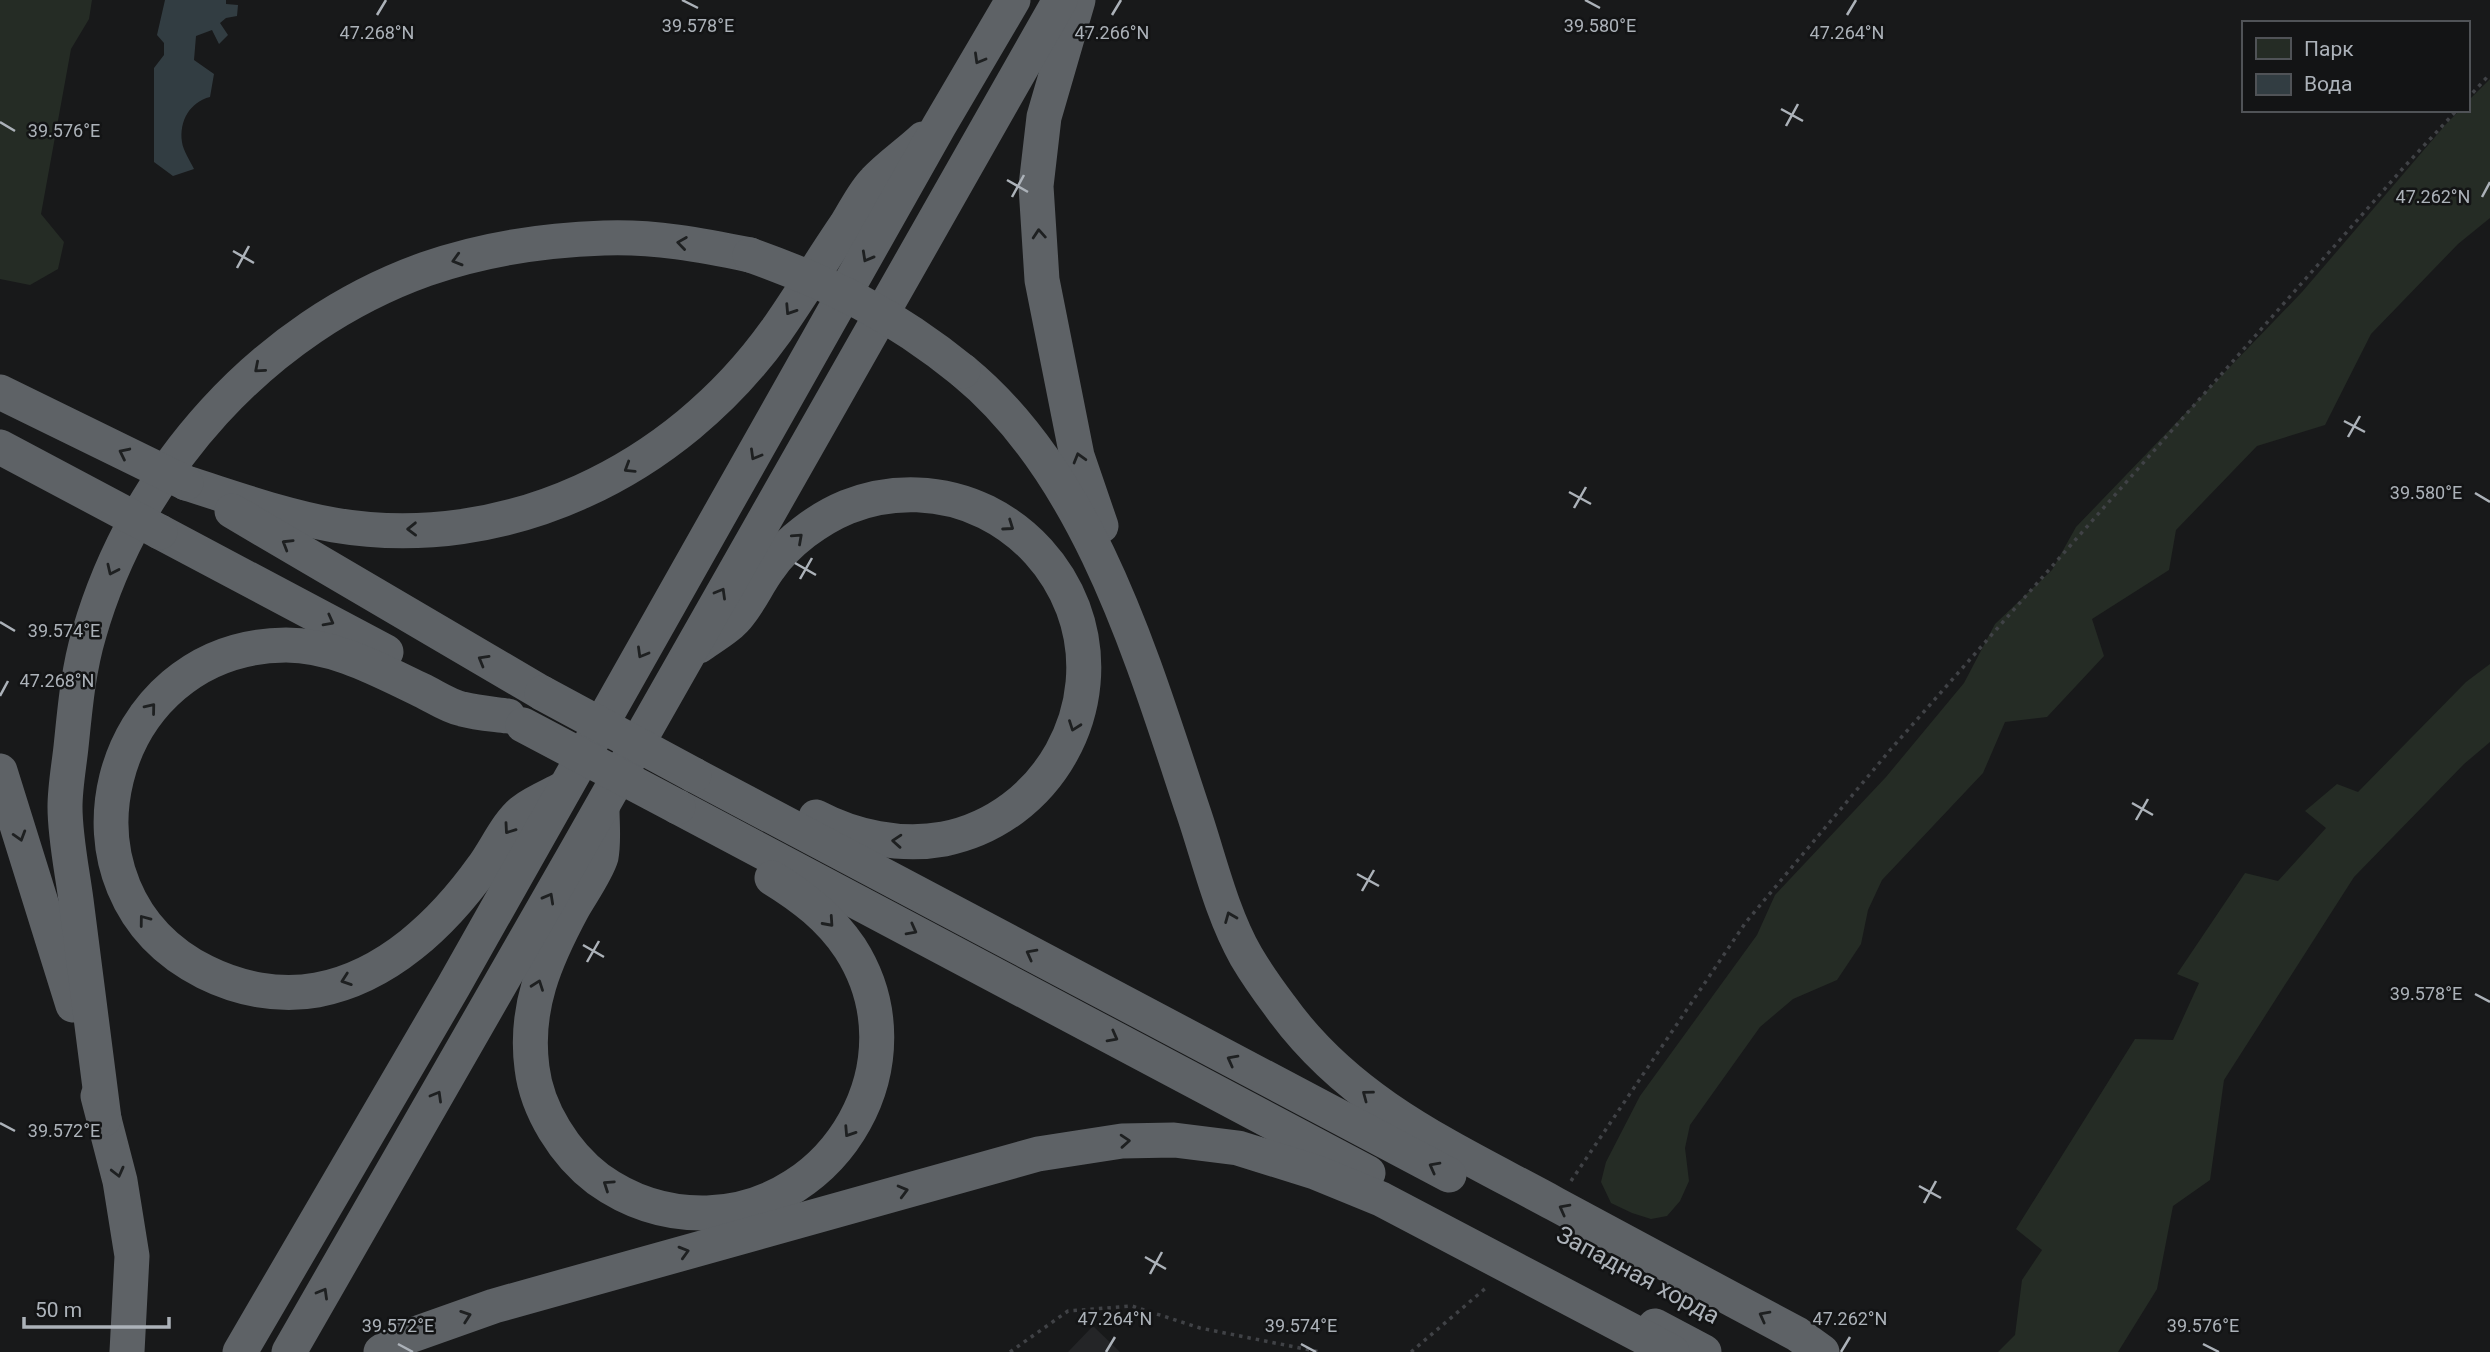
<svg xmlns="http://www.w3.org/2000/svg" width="2490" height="1352" font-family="Roboto,sans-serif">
<rect width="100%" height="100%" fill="#18191a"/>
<polygon fill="#242527" points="1093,1326 1120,1352 1068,1352"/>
<g fill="#252c25">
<polygon points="0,0 92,0 89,19 71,49 41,214 64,242 58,269 30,285 0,279"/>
<polygon points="2490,79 2490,218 2458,244 2371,334 2325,425 2257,446 2176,530 2169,570 2092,619 2104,656 2047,717 2005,722 1983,773 1882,880 1868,910 1861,944 1837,980 1793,999 1760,1027 1690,1125 1685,1148 1689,1181 1680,1201 1667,1216 1651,1219 1632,1213 1611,1203 1601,1182 1606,1162 1640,1096 1757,935 1775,895 1886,777 1964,683 1995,624 2052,570 2076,527 2302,292 2447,123 2460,110 2467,110 2467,102"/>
<polygon points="2490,664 2490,742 2464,764 2354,877 2224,1080 2210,1180 2173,1206 2157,1289 2118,1352 1998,1352 2015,1335 2022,1280 2042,1250 2016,1229 2135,1039 2173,1040 2199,983 2177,974 2245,873 2278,881 2326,828 2305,811 2337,784 2358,792 2466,682"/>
</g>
<path fill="#323d42" d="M165,0H226V4L238,5L237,16L226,18L220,23L228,35L219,44L212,30L196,36L194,60L214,74L210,97C190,102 179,121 182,142C183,150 190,161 194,169L173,176L154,162V68L164,55V43L157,35Z"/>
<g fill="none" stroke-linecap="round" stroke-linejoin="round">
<g stroke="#404246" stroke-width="3.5" stroke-dasharray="3.5 5" stroke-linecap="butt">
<polyline points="2467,99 2490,74"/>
<polyline points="1571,1181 1746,922 1891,749 2405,166 2457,110"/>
<polyline points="1010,1352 1068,1311 1132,1306 1200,1328 1320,1352"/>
<polyline points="1411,1352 1487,1287"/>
</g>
<g stroke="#5e6266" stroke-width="35">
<polyline points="1078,0 1044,117 1036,186 1042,280 1077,456 1101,526"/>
<path d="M963,371C1090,475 1143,661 1193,811C1209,858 1221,912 1246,956C1256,973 1268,990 1280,1006C1350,1104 1452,1148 1555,1204C1635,1247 1716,1291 1797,1334L1822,1352"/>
<path d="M186,483C234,498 283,516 334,525C506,554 676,471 776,331C800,297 822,260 846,225C855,211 863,193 875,181C889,166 908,153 923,139"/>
<polyline points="232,511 542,693"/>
<polyline points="160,532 386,652"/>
<path d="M699,646C713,636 730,627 740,613C751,599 758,583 769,568C787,542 818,519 847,507C892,489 943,491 986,512C1026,532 1057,566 1073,608C1110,707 1048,818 944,839C900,847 854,837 816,817"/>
<path d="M508,716C493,714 477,713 462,709C448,706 434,696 421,690C379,670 334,645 286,645C104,646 43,891 205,972C239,989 279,997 317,990C387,977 443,923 483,867C495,851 508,822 523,811C535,802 550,796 563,789"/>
<polyline points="0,771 73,1005"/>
<polyline points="694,775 1449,1175"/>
<polyline points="678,807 1368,1173"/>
<path d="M602,809C602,824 604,842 601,857C597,871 581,894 573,908C545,960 524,1008 532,1068C537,1110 565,1154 598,1179C630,1202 667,1214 707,1213C837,1209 923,1061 850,948C830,918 803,897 772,878"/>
<polyline points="98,1096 120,1181 132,1256 127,1352"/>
<path d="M104,1119C95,1046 85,973 76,900C72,870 65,837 65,807C65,787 69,766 71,747C75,709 78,671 89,634C136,470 263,327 426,269C483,249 544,240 604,238C653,236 702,245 750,255"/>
<polyline points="1655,1326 1704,1352"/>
<polyline points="240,1352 453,987 939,126 1013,0"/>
<path d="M289,1352C549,903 803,451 1060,0"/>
<polyline points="381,1352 401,1339 494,1306 1038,1154 1122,1141 1174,1140 1238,1148 1315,1172 1381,1199 1672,1352"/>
</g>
<g stroke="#5e6266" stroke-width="35">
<path d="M750,255C832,284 894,315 963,371"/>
<polyline points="0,392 186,483"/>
<polyline points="0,447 160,532"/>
<polyline points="542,693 694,775"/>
<polyline points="523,725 678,807"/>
</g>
</g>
<defs><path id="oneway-chevron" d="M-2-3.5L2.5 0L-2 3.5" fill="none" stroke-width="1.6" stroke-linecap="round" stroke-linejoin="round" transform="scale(1.75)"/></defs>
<g stroke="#1e2021">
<use href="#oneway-chevron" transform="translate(979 59) rotate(120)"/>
<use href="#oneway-chevron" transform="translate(1039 234) rotate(-94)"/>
<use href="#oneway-chevron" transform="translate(682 243) rotate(-172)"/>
<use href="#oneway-chevron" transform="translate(867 257) rotate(119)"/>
<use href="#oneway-chevron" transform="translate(457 260) rotate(164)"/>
<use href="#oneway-chevron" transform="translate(790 310) rotate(123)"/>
<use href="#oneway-chevron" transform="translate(259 368) rotate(139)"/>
<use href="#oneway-chevron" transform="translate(124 453) rotate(-154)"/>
<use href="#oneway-chevron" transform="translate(755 455) rotate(120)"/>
<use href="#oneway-chevron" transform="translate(1079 458) rotate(-106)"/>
<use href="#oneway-chevron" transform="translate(629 468) rotate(148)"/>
<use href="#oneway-chevron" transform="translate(1009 526) rotate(35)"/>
<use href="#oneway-chevron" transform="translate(412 529) rotate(179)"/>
<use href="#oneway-chevron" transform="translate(798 538) rotate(-42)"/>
<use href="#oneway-chevron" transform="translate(287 544) rotate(-149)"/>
<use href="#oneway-chevron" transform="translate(112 570) rotate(115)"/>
<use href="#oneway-chevron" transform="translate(721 593) rotate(-60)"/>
<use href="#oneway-chevron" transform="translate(329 621) rotate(28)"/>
<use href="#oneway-chevron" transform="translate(642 653) rotate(120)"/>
<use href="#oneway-chevron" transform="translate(483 660) rotate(-150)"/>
<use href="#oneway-chevron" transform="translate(151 708) rotate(-51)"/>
<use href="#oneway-chevron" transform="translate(1074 726) rotate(110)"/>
<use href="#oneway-chevron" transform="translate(509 829) rotate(125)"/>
<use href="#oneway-chevron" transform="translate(20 836) rotate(73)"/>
<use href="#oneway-chevron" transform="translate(897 841) rotate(-176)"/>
<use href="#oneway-chevron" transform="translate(549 898) rotate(-61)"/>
<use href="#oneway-chevron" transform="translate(1230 917) rotate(-112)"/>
<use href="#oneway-chevron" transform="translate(144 920) rotate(-127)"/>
<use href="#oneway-chevron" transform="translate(829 922) rotate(48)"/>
<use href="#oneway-chevron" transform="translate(912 930) rotate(28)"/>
<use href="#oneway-chevron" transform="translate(1031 954) rotate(-152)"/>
<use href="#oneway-chevron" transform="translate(346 980) rotate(161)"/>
<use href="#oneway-chevron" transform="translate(538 985) rotate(-70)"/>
<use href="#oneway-chevron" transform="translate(1113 1037) rotate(28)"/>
<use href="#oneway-chevron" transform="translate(1232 1060) rotate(-152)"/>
<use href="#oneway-chevron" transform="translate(1367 1095) rotate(-143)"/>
<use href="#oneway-chevron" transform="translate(437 1096) rotate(-60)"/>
<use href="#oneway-chevron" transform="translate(849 1132) rotate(123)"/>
<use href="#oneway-chevron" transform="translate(1125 1141) rotate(-4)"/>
<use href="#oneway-chevron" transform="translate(1434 1167) rotate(-152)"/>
<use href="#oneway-chevron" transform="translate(118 1172) rotate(76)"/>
<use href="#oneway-chevron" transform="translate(608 1185) rotate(-146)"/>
<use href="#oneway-chevron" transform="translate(903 1191) rotate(-15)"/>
<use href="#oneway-chevron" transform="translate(1564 1209) rotate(-152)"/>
<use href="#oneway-chevron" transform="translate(684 1252) rotate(-16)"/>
<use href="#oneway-chevron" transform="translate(323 1293) rotate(-60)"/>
<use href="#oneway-chevron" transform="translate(466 1316) rotate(-19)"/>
<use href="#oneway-chevron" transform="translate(1764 1316) rotate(-152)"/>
</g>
<path fill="none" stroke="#acb2b9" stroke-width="2.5" d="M682,0L698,8M1585,0L1600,8M377,15L386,0M1112,15L1121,0M1847,15L1856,0M1781,109L1803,121M0,122L15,131M1786,126L1798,104M1007,180L1028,192M1012,197L1024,175M2482,197L2490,182M233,251L254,263M237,268L249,246M2344,421L2365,432M2348,437L2360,416M1569,492L1591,504M2475,493L2490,502M1574,508L1586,487M795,563L816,575M800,579L812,558M0,622L15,631M0,696L8,681M2132,803L2153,815M2136,820L2148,799M1357,874L1379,886M1362,891L1374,870M583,945L604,957M587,962L599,941M2475,994L2490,1002M0,1123L15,1131M1919,1186L1941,1198M1924,1203L1936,1181M1145,1257L1166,1269M1150,1274L1162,1252M398,1344L413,1352M1301,1344L1316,1352M2203,1344L2219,1352M1106,1352L1115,1337M1841,1352L1850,1337"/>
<g text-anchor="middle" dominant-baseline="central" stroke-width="5" stroke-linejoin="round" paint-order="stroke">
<g font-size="24" fill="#acb2b9" stroke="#131415">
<text transform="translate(1638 1275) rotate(28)">Западная хорда</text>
</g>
</g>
<g font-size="18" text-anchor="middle" fill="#acb2b9" stroke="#131415" stroke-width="5" stroke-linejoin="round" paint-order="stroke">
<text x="698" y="32">39.578°E</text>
<text x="1600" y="32">39.580°E</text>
<text x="1112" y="39">47.266°N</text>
<text x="1847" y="39">47.264°N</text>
<text x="377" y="39">47.268°N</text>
<text x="64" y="137">39.576°E</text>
<text x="2433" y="203">47.262°N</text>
<text x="2426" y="499">39.580°E</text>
<text x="64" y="637">39.574°E</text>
<text x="57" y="687">47.268°N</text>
<text x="2426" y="1000">39.578°E</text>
<text x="64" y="1137">39.572°E</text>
<text x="1115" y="1325">47.264°N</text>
<text x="1850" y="1325">47.262°N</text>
<text x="398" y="1332">39.572°E</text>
<text x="1301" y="1332">39.574°E</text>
<text x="2203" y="1332">39.576°E</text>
</g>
<rect x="2242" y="21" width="228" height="91" fill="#131415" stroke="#505357" stroke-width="2"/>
<rect x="2256" y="38" width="35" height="21" fill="#252c25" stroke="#505357" stroke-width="2"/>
<text x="2304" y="56" font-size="21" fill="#acb2b9">Парк</text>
<rect x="2256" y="74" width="35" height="21" fill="#323d42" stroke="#505357" stroke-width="2"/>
<text x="2304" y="91" font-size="21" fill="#acb2b9">Вода</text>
<path d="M24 1317v10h145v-10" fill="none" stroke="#acb2b9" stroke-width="3.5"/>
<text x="35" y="1317" font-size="21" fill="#acb2b9" stroke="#131415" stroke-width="5" paint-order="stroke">50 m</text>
</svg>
